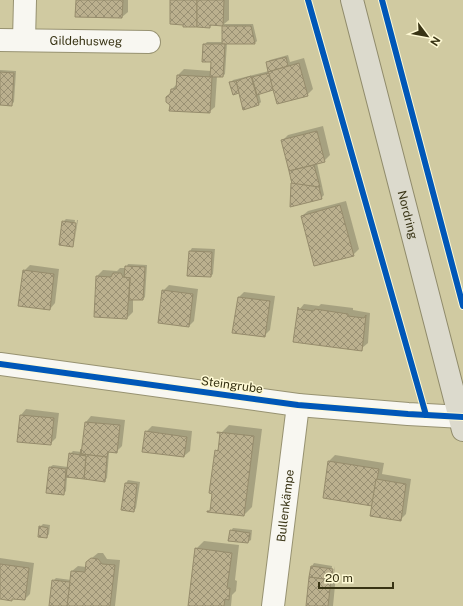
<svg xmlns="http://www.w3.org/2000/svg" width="463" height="606" font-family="'Public Sans',sans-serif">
<defs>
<pattern id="building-cross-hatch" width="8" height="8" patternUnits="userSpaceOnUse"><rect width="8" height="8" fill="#bbb08e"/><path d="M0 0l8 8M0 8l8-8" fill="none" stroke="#999073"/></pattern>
</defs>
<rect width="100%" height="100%" fill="#d0caa1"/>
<g fill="#0003">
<polygon points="78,0 128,0 128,12 122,17"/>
<polygon points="171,0 229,0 229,20 224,24 253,24 257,41 255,43 227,43 225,74 223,76 217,76 215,107 209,112 171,93 172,89 177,84 178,75 184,69 211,71 212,61 204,45 207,42 223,42 224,25 212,25 210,27"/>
<polygon points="288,55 290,62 304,58 313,89 307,95 274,88 259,93 261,102 259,104 240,92 230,83 233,80 269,71 267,62 270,60"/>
<polygon points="0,70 16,71 14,102 11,105 0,104"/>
<polygon points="323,126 330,155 324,161 317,163 324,195 321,198 293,183 282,141 288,135"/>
<polygon points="346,201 359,249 353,255 302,216 308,211"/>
<polygon points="66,219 75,220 72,244 74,244 72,246 63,222"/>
<polygon points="77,220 78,220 74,244"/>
<polygon points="192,248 215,249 213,274 211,276 190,251"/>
<polygon points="128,264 147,265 145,297 143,299 133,299 133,312 127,318 95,316 97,276 103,270 117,271 120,268 126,268"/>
<polygon points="30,265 59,269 55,303 50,309 24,271"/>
<polygon points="169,285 198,289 194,321 189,326 163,291"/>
<polygon points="244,292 275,296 270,330 264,336 238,298"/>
<polygon points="304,304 319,306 321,304 353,308 353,310 370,313 368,343 362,348 299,310"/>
<polygon points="26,409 59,413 56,438 50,444 18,441 21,415"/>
<polygon points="91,416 125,420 122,446 116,452 111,451 109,453 107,478 104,481 67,477 66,491 63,494 50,467 53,465 68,467 70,454 73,451 82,452 86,422"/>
<polygon points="229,425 262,429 252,507 244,515 216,451 219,448 221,433"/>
<polygon points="152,426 192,431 190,451 184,456 146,432"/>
<polygon points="335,455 384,463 382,474 411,479 406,514 400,520 373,505 324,497 329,461"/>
<polygon points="128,480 140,482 136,508 134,511 126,483"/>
<polygon points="43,524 50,525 49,534 47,537 40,527"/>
<polygon points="233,528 252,530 251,540 248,542 231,531"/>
<polygon points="204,541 239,545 235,580 237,581 236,591 232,595 231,606 189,606 196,549"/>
<polygon points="98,553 103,553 107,559 120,560 115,606 56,606 53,581 56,578 71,580 72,571 78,566 86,567 87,562"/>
<polygon points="0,558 34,563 30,594 25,599 13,598 11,600 0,596"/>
<polygon points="314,563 332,566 331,574 333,574 335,566 334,574 336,575 333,606 307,606 312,566"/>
</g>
<g fill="url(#building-cross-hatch)" stroke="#968c6c">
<polygon points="76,0 123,0 122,18 75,17"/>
<polygon points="170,0 197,0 197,27 183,27 183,25 170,24"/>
<polygon points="197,0 224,0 223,26 210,25 210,28 197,27"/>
<polygon points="222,26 251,26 255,44 222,44"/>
<polygon points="203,44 225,44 223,77 210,77 211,62 202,62"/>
<polygon points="286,57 288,66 268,72 266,62"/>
<polygon points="299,63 308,96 277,104 268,72"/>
<polygon points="0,72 14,73 12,106 0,105"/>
<polygon points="269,73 273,90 257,95 252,77"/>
<polygon points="177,75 212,77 210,113 169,111 170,105 166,102 166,97 170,94 171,89 176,89"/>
<polygon points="251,76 259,105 243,110 236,81"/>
<polygon points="236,81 239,93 233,95 229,82"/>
<polygon points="317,131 325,162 289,171 281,140"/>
<polygon points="314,165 320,187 292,184 289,171"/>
<polygon points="291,183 319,187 322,199 290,207"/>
<polygon points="340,205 354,256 314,266 301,216"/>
<polygon points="62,221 76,223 73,247 59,245"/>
<polygon points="189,251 212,252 211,277 187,276"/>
<polygon points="125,266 145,267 143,300 129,300 130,278 124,277"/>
<polygon points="23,270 54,274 50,310 18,306"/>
<polygon points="113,273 121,273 123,277 130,278 127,319 94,317 96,276 111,277"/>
<polygon points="162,290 193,294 189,327 158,323"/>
<polygon points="238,297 270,301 265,337 232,333"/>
<polygon points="298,307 299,309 314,311 315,309 348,314 348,316 364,318 366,315 362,351 293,342"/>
<polygon points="20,415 54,418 51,445 17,442"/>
<polygon points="85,422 120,425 117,453 108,452 107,457 81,454"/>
<polygon points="145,431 187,437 184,457 142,452"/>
<polygon points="217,432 254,436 244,516 207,512 207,511 210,511 212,494 209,493 215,450 218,451 220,433 217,433"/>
<polygon points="81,449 81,454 107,457 105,482 84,479 86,456 80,455"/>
<polygon points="69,453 86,456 84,479 66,477"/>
<polygon points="328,461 379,469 372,506 323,498"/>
<polygon points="49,467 66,469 64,495 46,493"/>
<polygon points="376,479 406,484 401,521 370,516"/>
<polygon points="125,483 137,484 134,512 121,510"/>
<polygon points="39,526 48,528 47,538 38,537"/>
<polygon points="230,530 250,533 248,543 228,541"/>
<polygon points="195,548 232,553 227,588 230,588 229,600 225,599 224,606 188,606"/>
<polygon points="91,558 98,559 102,564 115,565 110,606 67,606 71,571 85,572 86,562"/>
<polygon points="0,564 29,568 25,600 12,599 12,601 0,599"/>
<polygon points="311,566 333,569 331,580 309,577"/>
<polygon points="309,577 331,580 328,606 306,606"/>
<polygon points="52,580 70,582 67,606 49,606"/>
</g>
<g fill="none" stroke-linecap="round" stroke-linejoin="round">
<g stroke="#979271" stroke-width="24">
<g id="minor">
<path id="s1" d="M0,40L149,42"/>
<polyline points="24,40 25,0"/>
<polyline points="0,364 298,405 408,414 463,417"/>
<path id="s2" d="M273,606L298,405"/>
</g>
</g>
<g stroke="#908b6b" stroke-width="24">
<g id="major">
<path id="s3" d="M352,0L463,430"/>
</g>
</g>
<use href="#minor" stroke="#f8f7f1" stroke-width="22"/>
<use href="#major" stroke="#dcdacd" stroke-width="22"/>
<g stroke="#fef9d4" stroke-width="8">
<g id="cycleway">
<polyline points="308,0 426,415"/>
<polyline points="382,0 463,306"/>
<polyline points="0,364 298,405 408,414 463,417"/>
</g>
</g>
<use href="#cycleway" stroke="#0057b8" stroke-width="6"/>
</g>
<g text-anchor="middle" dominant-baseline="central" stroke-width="3" stroke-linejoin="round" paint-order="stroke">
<g font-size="12" fill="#383314" stroke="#fef9d4">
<text stroke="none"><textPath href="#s1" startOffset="86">Gildehusweg</textPath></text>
<text stroke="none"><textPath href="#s3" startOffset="222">Nordring</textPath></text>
<text transform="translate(232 385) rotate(8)">Steingrube</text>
<text stroke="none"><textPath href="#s2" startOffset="101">Bullenkämpe</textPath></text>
</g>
</g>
<g transform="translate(427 36) rotate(122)" stroke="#fef9d4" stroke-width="3" paint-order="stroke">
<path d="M0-3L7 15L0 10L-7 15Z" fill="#383314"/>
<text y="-6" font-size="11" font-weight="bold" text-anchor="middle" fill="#383314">N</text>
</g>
<path d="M319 582v6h74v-6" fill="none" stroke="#383314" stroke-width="2"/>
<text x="325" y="582" font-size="12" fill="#383314" stroke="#fef9d4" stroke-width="3" paint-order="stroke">20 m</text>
</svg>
